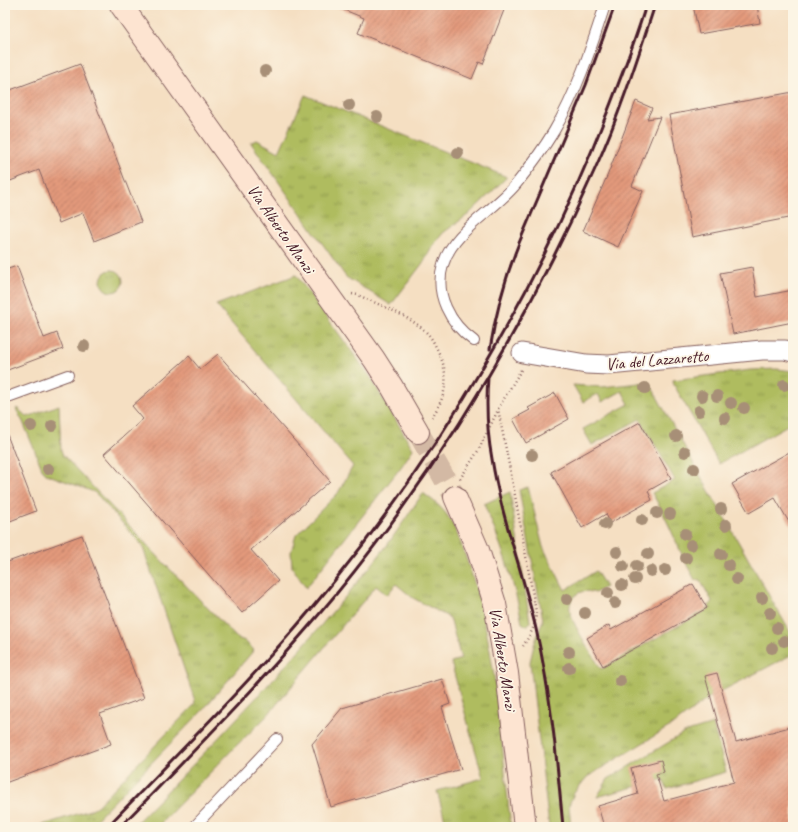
<svg xmlns="http://www.w3.org/2000/svg" width="798" height="832" font-family="Caveat,sans-serif">
<defs>
<pattern id="grass-tufts" width="24" height="20" patternUnits="userSpaceOnUse"><rect width="24" height="20" fill="#afbc5e"/><path d="M3 7l-1-3M5 7V3M7 7l1-3M15 17l-1-3M17 17v-4M19 17l1-3" fill="none" stroke="#90984e"/></pattern>
<pattern id="building-hatch" width="6" height="6" patternUnits="userSpaceOnUse"><rect width="6" height="6" fill="#e39a7c"/><path d="M-1 1l2-2M0 6l6-6M5 7l2-2" fill="none" stroke="#ba7d66"/></pattern>
</defs>
<rect width="100%" height="100%" fill="#fcf5e5"/>
<filter id="ink" filterUnits="userSpaceOnUse"><feTurbulence type="fractalNoise" baseFrequency=".025" numOctaves="2"/><feDisplacementMap in="SourceGraphic" scale="8" xChannelSelector="R" yChannelSelector="G"/><feConvolveMatrix kernelMatrix="1 2 1 2 8 2 1 2 1" color-interpolation-filters="sRGB"/></filter>
<filter id="wash" filterUnits="userSpaceOnUse"><feTurbulence type="fractalNoise" baseFrequency=".012" numOctaves="4" result="noise"/><feDisplacementMap in="SourceGraphic" scale="16" xChannelSelector="R" yChannelSelector="G"/><feGaussianBlur stdDeviation="0.9" result="paint"/><feColorMatrix in="noise" values="0 0 0 0 0 0 0 0 0 0 0 0 0 0 0 0 0 1.4 0 .05"/><feComposite in="paint" operator="in"/></filter>
<g filter="url(#wash)">
<rect width="100%" height="100%" fill="#f5dfc2"/>
<g fill="url(#grass-tufts)" stroke="#7c6e44">
<polygon points="305,95 507,177 469,214 443,233 432,247 425,260 391,305 346,277 251,143 257,140 279,152"/>
<circle cx="112" cy="281" r="11"/>
<polygon points="296,275 369,375 413,449 401,467 306,588 292,567 291,552 296,535 338,493 353,466 216,305"/>
<polygon points="777,369 793,371 793,422 719,464 674,385 673,380 750,370"/>
<path d="M649,382L700,475L793,637V654L710,697L674,724L587,777L574,793L569,805L571,827H549L530,662L534,645L543,620L519,490L528,487L543,547L565,590L596,571L606,587L595,593C589,591 583,590 577,594C572,597 569,604 570,610C570,621 594,657 601,669L710,608L709,606L712,601L700,580H695C679,552 669,521 652,493L675,480L640,419L592,445L583,429L629,404L622,391L602,402L598,394L583,402L573,385L602,387Z"/>
<polygon points="59,405 61,450 63,455 164,563 237,638 245,641 254,650 201,712 89,827 36,827 90,810 97,806 194,705 195,701 142,545 100,498 94,492 46,474 43,471 23,422 16,409 17,408 27,417"/>
<path d="M510,492L530,622L527,626L522,623C514,580 501,544 484,504Z"/>
<path d="M423,493C430,498 438,504 444,511C453,521 460,541 465,555C497,640 500,737 511,827H447L437,791L483,778L451,662L461,659L450,618L413,598L396,584L387,595L376,586L266,717L235,747L157,827H132C216,742 299,655 374,562C392,540 407,516 423,493Z"/>
<polygon points="713,724 726,772 667,789 663,779 597,797 608,779 684,733"/>
</g>
<g id="blocks">
<g fill="url(#building-hatch)">
<polygon points="332,5 506,5 483,64 479,62 472,79 358,33 364,18"/>
<polygon points="693,5 757,5 760,23 699,34"/>
<polygon points="80,64 141,222 94,241 83,213 59,223 39,170 5,183 5,92"/>
<polygon points="793,92 793,217 692,237 669,115"/>
<polygon points="636,101 652,108 647,119 660,117 632,186 643,191 618,247 583,231 608,174"/>
<polygon points="17,266 44,338 57,333 63,349 5,371 5,270"/>
<polygon points="752,267 757,297 793,290 793,322 733,334 720,273"/>
<polygon points="218,354 330,481 251,550 278,581 242,613 104,454 143,419 132,406 189,356 200,369"/>
<polygon points="555,393 569,419 526,443 513,419 530,410 528,408"/>
<polygon points="640,422 671,478 648,491 652,500 610,523 606,514 582,528 551,472"/>
<polygon points="5,432 6,432 36,511 5,523"/>
<polygon points="793,450 793,529 775,498 749,513 732,484"/>
<polygon points="82,535 144,698 100,714 111,744 5,783 5,563"/>
<polygon points="693,584 707,608 603,666 587,638 609,625 611,630"/>
<polygon points="717,673 736,742 793,726 793,827 604,827 598,806 638,794 631,768 661,760 664,772 656,774 664,801 734,782 705,676"/>
<polygon points="442,679 450,704 442,707 461,769 331,807 312,744 342,708"/>
</g>
</g>
</g>
<g filter="url(#ink)">
<use href="#blocks" fill-opacity="0" stroke="#866260" stroke-width="1"/>
<g fill="none" stroke-linecap="round" stroke-linejoin="round">
<polyline stroke="#d3b9a4" stroke-width="22" stroke-dasharray="22 11" stroke-linecap="butt" points="418,432 455,497"/>
<g stroke="#866260" stroke-width="12">
<g id="service">
<path d="M474,341C450,324 434,294 443,265C453,230 495,211 517,183C530,167 543,149 554,131C577,92 591,48 605,5"/>
<polyline points="5,398 68,375"/>
<polyline points="194,827 277,739"/>
</g>
</g>
<g stroke="#866260" stroke-width="21">
<polyline id="minor" points="522,353 586,364 609,365 762,350 785,350 793,352"/>
</g>
<g stroke="#866260" stroke-width="24">
<g id="secondary">
<polyline points="121,5 374,359 392,387 418,432"/>
<polyline points="455,497 478,550 495,604 507,673 525,827"/>
</g>
</g>
<g stroke="#866260" stroke-width="2.5" stroke-dasharray="1 3" stroke-linecap="butt">
<path d="M352,294L358,295C379,305 411,316 427,333C432,338 435,345 438,351C450,376 447,395 432,417"/>
<path d="M521,370L498,409L514,490L536,612C536,626 530,635 523,646"/>
<polyline points="460,479 478,451 498,410"/>
</g>
<use href="#service" stroke="#fff" stroke-width="10"/>
<use href="#minor" stroke="#fff" stroke-width="19"/>
<use href="#secondary" stroke="#fde4d1" stroke-width="22"/>
<g stroke="#4a1f2b" stroke-width="3">
<path d="M490,349C496,312 505,278 519,243L586,85L615,5"/>
<path d="M488,377C486,404 487,432 492,459C501,517 523,572 536,629C551,694 557,760 563,827"/>
<path d="M107,827C183,748 262,670 331,585C446,444 541,282 607,113C621,77 635,42 646,5"/>
<path d="M120,827C194,751 269,675 337,593C442,465 528,320 595,169C619,116 637,60 655,5"/>
</g>
</g>
<g fill="#a78f77">
<circle cx="265" cy="71" r="6"/>
<circle cx="349" cy="105" r="6"/>
<circle cx="377" cy="117" r="6"/>
<circle cx="458" cy="153" r="6"/>
<circle cx="84" cy="346" r="6"/>
<circle cx="784" cy="385" r="6"/>
<circle cx="645" cy="388" r="6"/>
<circle cx="702" cy="396" r="6"/>
<circle cx="717" cy="396" r="6"/>
<circle cx="731" cy="403" r="6"/>
<circle cx="744" cy="408" r="6"/>
<circle cx="699" cy="411" r="6"/>
<circle cx="725" cy="418" r="6"/>
<circle cx="31" cy="426" r="6"/>
<circle cx="52" cy="426" r="6"/>
<circle cx="676" cy="436" r="6"/>
<circle cx="685" cy="452" r="6"/>
<circle cx="532" cy="455" r="6"/>
<circle cx="48" cy="469" r="6"/>
<circle cx="694" cy="469" r="6"/>
<circle cx="721" cy="509" r="6"/>
<circle cx="657" cy="513" r="6"/>
<circle cx="670" cy="514" r="6"/>
<circle cx="642" cy="520" r="6"/>
<circle cx="605" cy="524" r="6"/>
<circle cx="726" cy="525" r="6"/>
<circle cx="685" cy="534" r="6"/>
<circle cx="691" cy="545" r="6"/>
<circle cx="617" cy="552" r="6"/>
<circle cx="648" cy="554" r="6"/>
<circle cx="721" cy="554" r="6"/>
<circle cx="686" cy="558" r="6"/>
<circle cx="729" cy="565" r="6"/>
<circle cx="623" cy="566" r="6"/>
<circle cx="637" cy="566" r="6"/>
<circle cx="665" cy="570" r="6"/>
<circle cx="651" cy="571" r="6"/>
<circle cx="635" cy="579" r="6"/>
<circle cx="737" cy="579" r="6"/>
<circle cx="622" cy="585" r="6"/>
<circle cx="608" cy="593" r="6"/>
<circle cx="762" cy="598" r="6"/>
<circle cx="567" cy="599" r="6"/>
<circle cx="615" cy="603" r="6"/>
<circle cx="585" cy="613" r="6"/>
<circle cx="770" cy="613" r="6"/>
<circle cx="777" cy="628" r="6"/>
<circle cx="784" cy="641" r="6"/>
<circle cx="772" cy="648" r="6"/>
<circle cx="569" cy="652" r="6"/>
<circle cx="569" cy="668" r="6"/>
<circle cx="620" cy="681" r="6"/>
</g>
</g>
<g text-anchor="middle" dominant-baseline="central" stroke-width="3.5" stroke-linejoin="round" paint-order="stroke">
<g font-size="17" fill="#4a1f2b" stroke="#fcf5e5">
<text transform="translate(281 229) rotate(55)">Via Alberto Manzi</text>
<text transform="translate(657 360) rotate(-5)">Via del Lazzaretto</text>
<text transform="translate(503 659) rotate(81)">Via Alberto Manzi</text>
</g>
</g>
<rect width="798" height="832" fill="none" stroke="#fcf5e5" stroke-width="20"/>
</svg>
